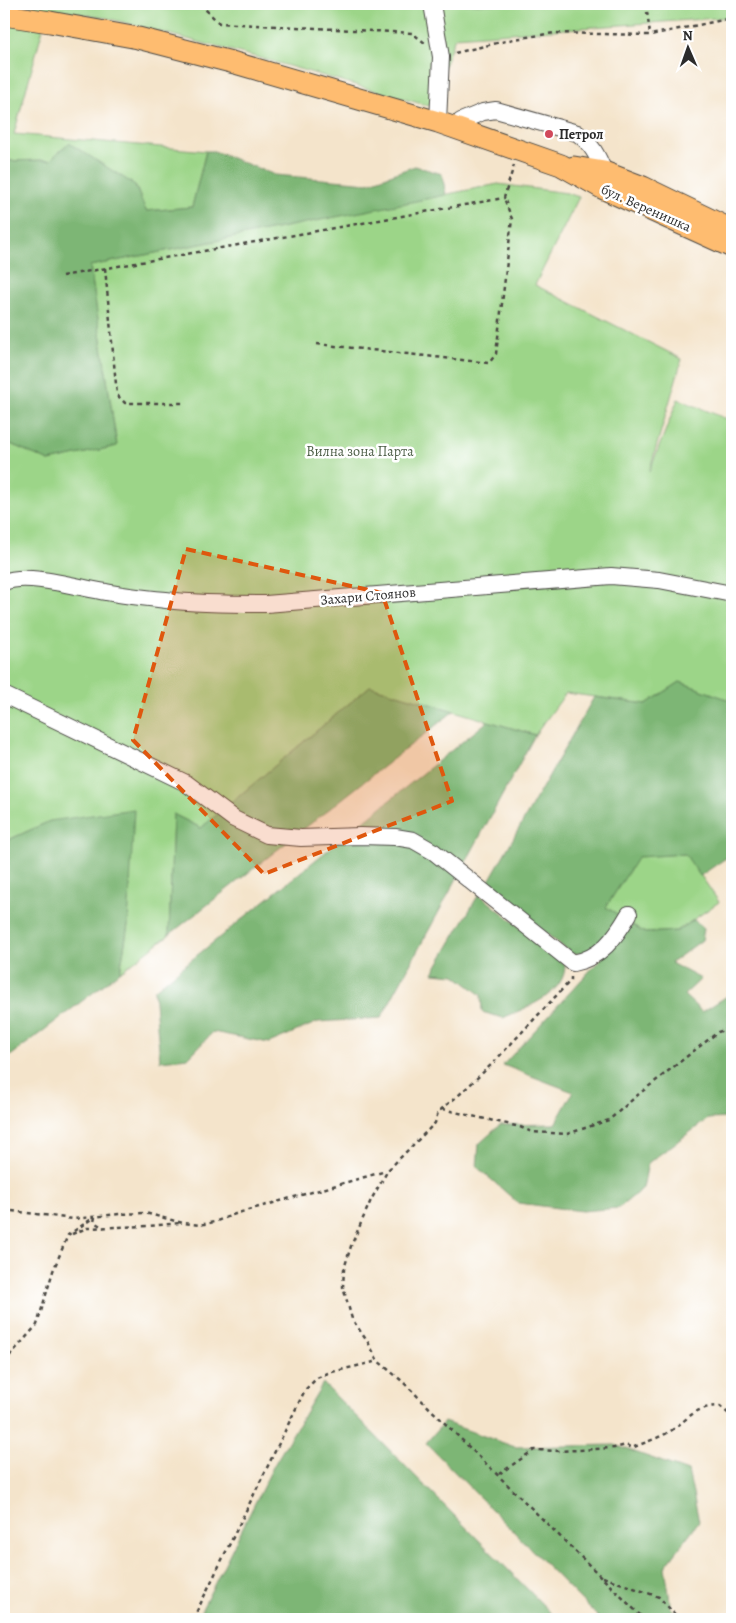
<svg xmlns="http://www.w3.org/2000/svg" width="736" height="1623" font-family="Alegreya,serif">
<rect width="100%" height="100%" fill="#fff"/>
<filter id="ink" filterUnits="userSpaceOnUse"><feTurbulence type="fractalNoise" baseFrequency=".02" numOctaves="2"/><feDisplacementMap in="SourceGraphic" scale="10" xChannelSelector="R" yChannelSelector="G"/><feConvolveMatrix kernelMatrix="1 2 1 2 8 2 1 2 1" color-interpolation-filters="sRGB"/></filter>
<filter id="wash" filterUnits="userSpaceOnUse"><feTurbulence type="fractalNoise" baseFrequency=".0096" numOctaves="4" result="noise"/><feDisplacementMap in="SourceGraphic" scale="20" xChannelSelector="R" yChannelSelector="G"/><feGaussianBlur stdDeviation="1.12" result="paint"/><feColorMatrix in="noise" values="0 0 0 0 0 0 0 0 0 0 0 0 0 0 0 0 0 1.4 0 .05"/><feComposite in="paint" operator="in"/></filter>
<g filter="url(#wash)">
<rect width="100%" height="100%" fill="#f4e4cb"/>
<g fill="#9cd588" stroke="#64805a">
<polygon points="17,4 732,4 732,17 455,37 429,106 271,61 107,18"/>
<polygon points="4,22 43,28 14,134 206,151 192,207 146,211 135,185 50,160 4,161"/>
<polygon points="498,184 567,193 579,197 535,285 682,359 649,472 678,399 732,421 732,701 680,682 646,704 566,693 535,735 370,686 201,828 173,814 169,935 120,972 128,925 50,821 4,842 4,441 49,461 117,446 90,266"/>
<polygon points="686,854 719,902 677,931 645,933 606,907 638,856"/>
</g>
<g fill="#7db674" stroke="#547050">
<polygon points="69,143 135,185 146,211 192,207 206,151 214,151 275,175 368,183 415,166 442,174 446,195 90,266 117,446 49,461 4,441 4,161 50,160"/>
<polygon points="680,682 732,701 732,863 726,858 700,876 685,854 638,857 606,907 621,917 606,938 588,953 572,954 486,886 594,697 646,704"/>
<polygon points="370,686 454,711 169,935 173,814 201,828"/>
<polygon points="488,721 535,735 381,1018 318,1022 269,1043 213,1032 188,1058 160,1061 154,990"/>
<polygon points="134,809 128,925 120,972 4,1061 4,842 50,821"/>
<path d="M479,894L565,964C566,995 526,1007 503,1018L482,1012L481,995L455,975L433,973Z"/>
<polygon points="694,920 704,929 702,940 671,963 701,979 684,995 702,1012 732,993 732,1118 708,1119 648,1163 643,1188 619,1208 582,1211 518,1203 477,1167 479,1144 500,1125 555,1124 573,1092 503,1065 632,925 645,933 677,931"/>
<polygon points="323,1383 557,1619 197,1619 274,1465"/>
<polygon points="444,1422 515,1447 615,1445 688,1471 699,1521 665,1567 671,1608 682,1619 600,1619 426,1443"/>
</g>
</g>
<g filter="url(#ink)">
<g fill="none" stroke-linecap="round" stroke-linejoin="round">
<g stroke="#494743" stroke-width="18">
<g id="minor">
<polyline points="432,4 441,57 438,122"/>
<path d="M457,129L461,121L483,112L496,110L577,133C591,143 598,156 604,172"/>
<path d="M4,582C28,572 79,588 106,592C126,596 146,598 166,600C199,604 233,604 266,604L611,576L659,580L732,594"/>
<path d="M4,695L186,783L234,819L267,835L301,838L360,836L395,837L413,840L434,852L573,963C601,958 615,938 629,914"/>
</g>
</g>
<g stroke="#494743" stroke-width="23">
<g id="major">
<polyline points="4,15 50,22 138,38 235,63 438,122 561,165 602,188 732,247"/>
<polyline points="574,167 604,172 643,187 732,230"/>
</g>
</g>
<g stroke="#494743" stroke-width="2.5" stroke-dasharray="4 4" stroke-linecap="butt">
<polyline points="200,4 219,23 412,33 425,43"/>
<polyline points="646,4 650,34"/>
<polyline points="455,53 514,39 554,33 650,35 732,18"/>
<polyline points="105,268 117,395 125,403 184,403"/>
<polyline points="62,276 504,198 514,165"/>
<polyline points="317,344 489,363 496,354 512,219 504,198"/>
<polyline points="571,977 571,980 492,1064 460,1094 438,1112 435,1123 388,1170 371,1200 351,1246 344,1269 343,1287 352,1319 369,1344 378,1361 402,1381 644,1619"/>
<polyline points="442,1109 520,1127 532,1132 567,1134 609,1120 639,1094 718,1032 732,1027"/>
<polyline points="4,1210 74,1219 119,1214 145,1213 183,1223 199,1225 214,1222 238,1213 386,1171"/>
<polyline points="95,1217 94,1222 104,1228"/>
<polyline points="72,1234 87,1228 149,1226 180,1223"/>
<polyline points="4,1362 37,1325 53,1271 68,1235 93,1218"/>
<path d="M499,1474L534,1450L560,1451L614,1448L626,1445L632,1448C645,1442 660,1438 672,1430C689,1418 696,1406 720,1406L730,1415L732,1416"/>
<polyline points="603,1577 659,1597 679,1619"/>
<polyline points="193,1619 305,1390 317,1378 328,1373 378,1361"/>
</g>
<use href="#minor" stroke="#fff" stroke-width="16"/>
<use href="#major" stroke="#febc70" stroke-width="21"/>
</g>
</g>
<path fill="#df570e" fill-opacity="0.2" stroke="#df570e" stroke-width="4" stroke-dasharray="10 6" stroke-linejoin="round" d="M186,549L382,593L452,801L264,874L133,740Z"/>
<circle fill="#d1495b" stroke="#fff" stroke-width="2" cx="549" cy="134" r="5"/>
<g text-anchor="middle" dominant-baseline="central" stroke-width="5" stroke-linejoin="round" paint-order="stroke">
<g font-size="14" font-weight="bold" fill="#2b2b2b" stroke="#fff" text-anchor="start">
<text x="559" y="134">Петрол</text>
</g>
<g font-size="14" fill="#2b2b2b" stroke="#fff">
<text transform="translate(646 208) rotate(24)">бул. Веренишка</text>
<text transform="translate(368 596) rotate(-5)">Захари Стоянов</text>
</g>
<g font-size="14" fill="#4d5e47" stroke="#fff">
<text x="360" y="451">Вилна зона Парта</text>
</g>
</g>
<rect width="736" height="1623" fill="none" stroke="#fff" stroke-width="20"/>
<g transform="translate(688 48) rotate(358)" stroke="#ffffff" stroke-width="4" paint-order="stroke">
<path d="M0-4L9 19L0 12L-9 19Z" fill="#2b2b2b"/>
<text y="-8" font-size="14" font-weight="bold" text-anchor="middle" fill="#2b2b2b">N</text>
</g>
</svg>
